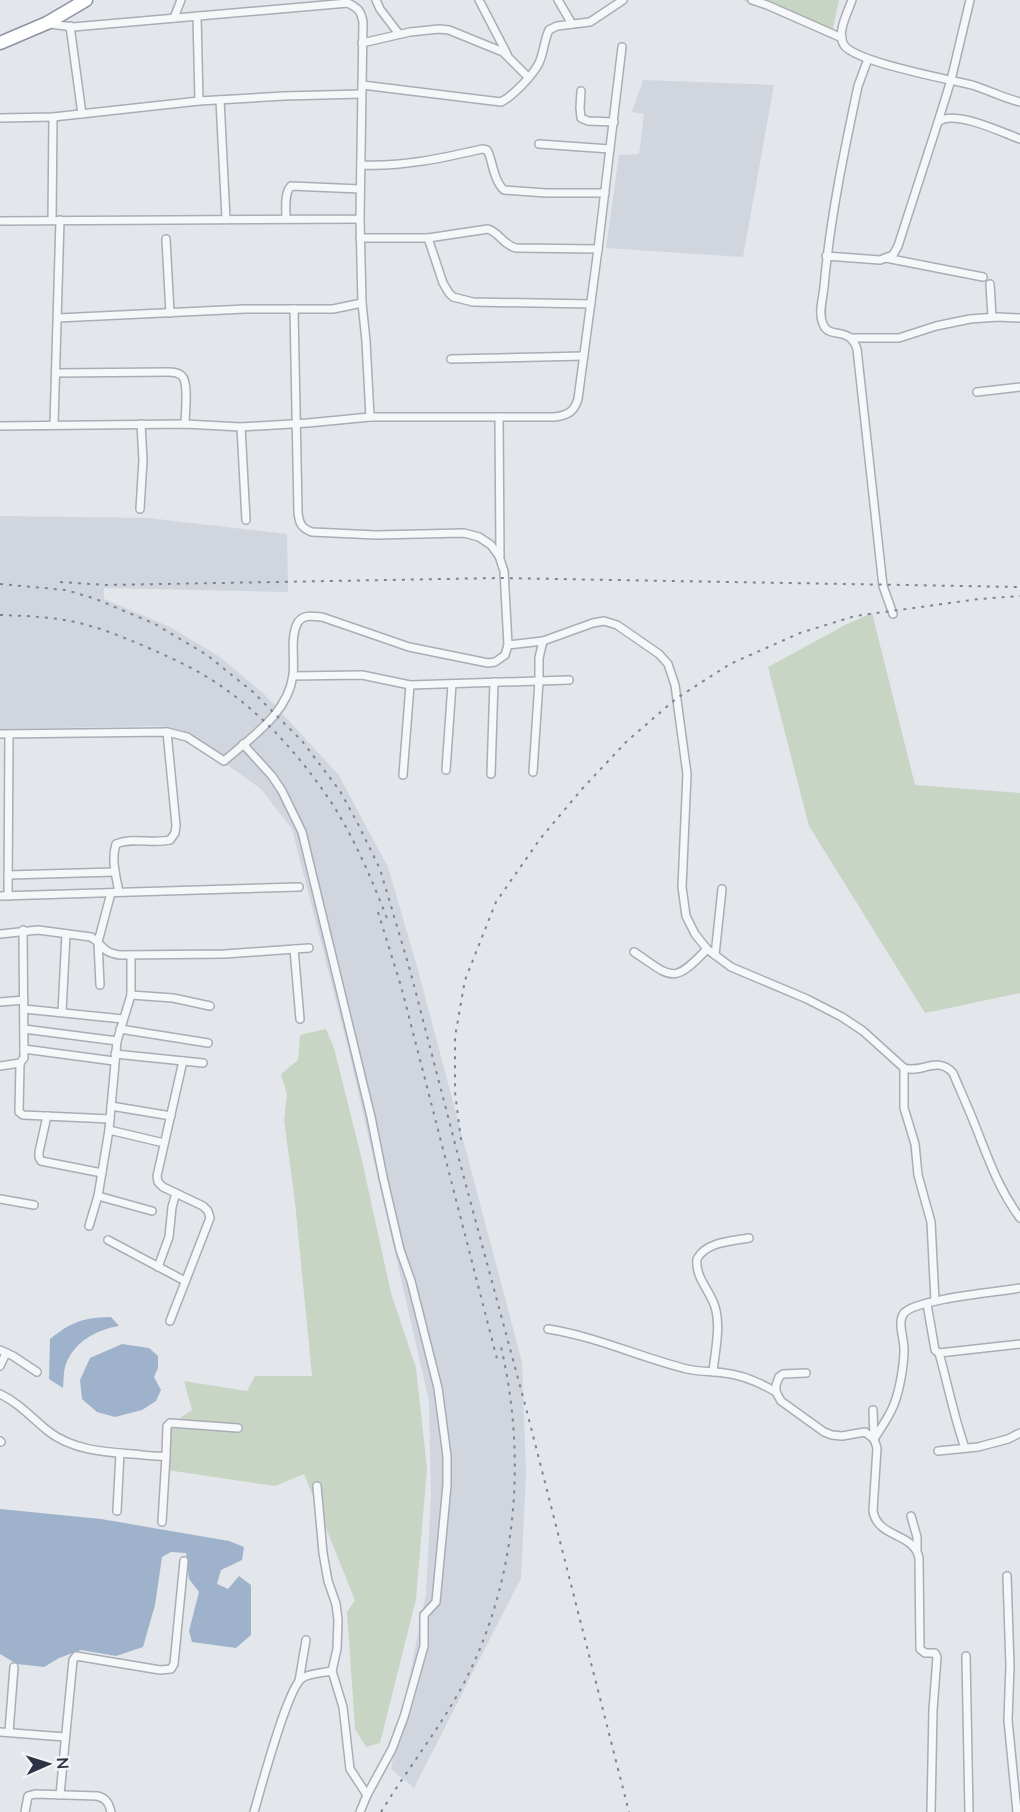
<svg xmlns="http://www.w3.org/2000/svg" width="1020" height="1812" font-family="'Nunito Sans',sans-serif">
<rect width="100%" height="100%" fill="#e3e6eb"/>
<g fill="#d1d5dd">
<polygon points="643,80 774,85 743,257 606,248 619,155 639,154 644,114 632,112"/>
<polygon points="0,516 148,518 287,534 288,592 104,588 104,599 170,627 220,657 263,693 338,774 388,867 418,970 522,1362 526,1473 521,1578 414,1788 391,1769 426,1594 431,1496 429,1401 349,1052 292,829 261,789 215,756 162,726 0,729"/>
</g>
<g fill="#c8d5c5">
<polygon points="742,0 839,0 833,28 823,30"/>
<polygon points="872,613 915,785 1020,793 1020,993 925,1013 809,826 768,667 845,625"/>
<polygon points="326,1029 334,1048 361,1156 391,1293 416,1368 427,1468 416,1599 380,1743 366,1747 355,1729 347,1612 355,1600 304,1474 275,1486 167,1470 171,1424 192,1410 184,1381 247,1391 255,1376 312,1376 295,1202 284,1120 287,1094 281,1074 298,1060 300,1035"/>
</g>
<g fill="#9fb2cb">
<path d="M111,1317L119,1326C96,1330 75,1341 66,1364C63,1371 64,1381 63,1388L49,1379L50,1339C73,1321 82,1318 111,1317Z"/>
<polygon points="122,1344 149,1348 158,1356 158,1368 154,1377 161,1390 156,1401 142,1410 115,1417 97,1412 82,1399 80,1380 90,1358"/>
<polygon points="0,1509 101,1519 229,1541 244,1547 242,1560 221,1570 217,1584 228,1589 239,1576 251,1585 251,1635 236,1648 192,1642 189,1631 199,1592 189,1579 186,1553 171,1552 162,1557 155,1605 143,1647 116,1656 81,1650 59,1658 44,1667 17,1664 0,1654"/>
</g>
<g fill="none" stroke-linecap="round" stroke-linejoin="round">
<g stroke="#a8adb6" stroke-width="10">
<g id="minor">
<polyline points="376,0 380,9 399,34"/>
<polyline points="479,0 507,54"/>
<polyline points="558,0 572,24"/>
<polyline points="752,0 767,5 842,38"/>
<path d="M852,0C848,12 836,33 844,45C855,62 948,79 972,85C988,90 1004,98 1020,102"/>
<polyline points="197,16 199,101 284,96 361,94"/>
<polyline points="174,18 181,0"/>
<polyline points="70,26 82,114"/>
<polyline points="362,43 410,32 439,29 449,30 503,52 528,77"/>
<path d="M868,59L858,86C844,152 830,219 824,287C823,298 818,313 823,324C829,340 849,325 857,349L883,586L893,614"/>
<path d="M362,85L501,102C513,96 533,75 539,63C544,52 544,40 549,30L557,26L590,22L623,0"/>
<polyline points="581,91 580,108 581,118 588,121 614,122"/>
<polyline points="220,100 226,219"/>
<polyline points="0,118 53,117 199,101"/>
<polyline points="938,122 951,80 970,0"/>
<polyline points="539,144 610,149"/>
<path d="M361,165C402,167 443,158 482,149L487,150L489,154C493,166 495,182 504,190L546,193H605"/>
<path d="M286,219C286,209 284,193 291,186L360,189"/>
<polyline points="52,220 53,117"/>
<path d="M0,221L360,219L363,22C361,11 358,8 348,3L73,27L50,24"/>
<path d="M360,238H428L488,229C500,233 503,245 516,248L598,249L622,47"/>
<polyline points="428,238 443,283 449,293 453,297 473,302 591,304"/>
<polyline points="166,239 170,313"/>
<path d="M826,256L880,260L893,255L898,246L938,122C954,109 1001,132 1020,139"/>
<polyline points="886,258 983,277"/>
<polyline points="990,284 992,317"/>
<path d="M294,309L298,512C299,523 301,528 312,532L376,535L464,533L479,537L491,545L499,556L504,571L508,645L543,641L593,623L604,621L617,625L659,654L668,664L675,685L687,774L682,887L686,916L695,934L707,949L731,967L807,999L842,1017L863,1031L904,1068C922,1074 937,1055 953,1073C960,1090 968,1107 975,1125C989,1160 998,1188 1020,1218"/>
<polyline points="58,318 245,309 333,309 362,303"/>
<polyline points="851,338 899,338 936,326 970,319 998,317 1020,318"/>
<polyline points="451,359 584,356"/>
<path d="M56,373L168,372C172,372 179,373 182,376C189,383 185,414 185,424"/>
<polyline points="977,392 1020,387"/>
<path d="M370,417H555C568,415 574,412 578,399L598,249"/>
<polyline points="499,417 500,556"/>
<polyline points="54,424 60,220"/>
<polyline points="0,426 185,424 241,427 308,423 370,417 366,341 362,303 360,219"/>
<polyline points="241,427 246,520"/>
<polyline points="140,509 143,460 141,424"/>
<polyline points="293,676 362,675 410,685 569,680"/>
<path d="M0,734L167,732L187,737L224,761C251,737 288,714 293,675C295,659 290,639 297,624C302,614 312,616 322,617L409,647L488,663L495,662L505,655L508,645"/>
<polyline points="243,744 272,776 282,791 302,832 371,1117 383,1177 400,1250 411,1281 438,1388 447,1456 447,1485 436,1602 424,1615 424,1646 404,1717 392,1749 367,1795 360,1812"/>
<polyline points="446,770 452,684"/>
<polyline points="533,772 539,681 539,658 543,641"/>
<polyline points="491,774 494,682"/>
<polyline points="403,775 410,685"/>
<polyline points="8,875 115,872"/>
<path d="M119,892C116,876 111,860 116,844C132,837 153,844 170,840L175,833L176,825L167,732"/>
<polyline points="0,896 299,887"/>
<polyline points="8,896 9,734"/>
<path d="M0,934L38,930L91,937C105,946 101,952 120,955L225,954L309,948"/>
<polyline points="294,949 300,1019"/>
<path d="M634,952C672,977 672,986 707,949"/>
<polyline points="715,955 722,889"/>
<polyline points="100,985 98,942 111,893"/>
<polyline points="131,995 173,998 210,1006"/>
<polyline points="0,1002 24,1000"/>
<polyline points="24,1009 123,1019"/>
<polyline points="62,1012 66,934"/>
<polyline points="24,1029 117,1041"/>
<polyline points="120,1029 208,1043"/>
<polyline points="24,1049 114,1061"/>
<polyline points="115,1054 203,1063"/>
<polyline points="20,1063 19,1112 23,1115 110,1119"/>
<polyline points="0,1066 20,1063 24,1058 23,930"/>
<polyline points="904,1068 904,1108 915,1144 918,1175 931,1222 935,1301"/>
<polyline points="111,1106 171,1116"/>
<polyline points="47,1116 39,1152 39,1157 41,1161 102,1173"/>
<polyline points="109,1130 164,1143"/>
<polyline points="98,1196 152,1211"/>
<polyline points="0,1199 34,1205"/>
<polyline points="89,1226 98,1196 109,1130 117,1041 131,995 131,955"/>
<polyline points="108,1240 185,1281"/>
<polyline points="158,1267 169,1237 172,1207 176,1193"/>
<polyline points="927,1304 935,1350 939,1353 1020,1344"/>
<polyline points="170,1321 210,1218 208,1211 203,1206 163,1187 158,1182 157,1176 183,1061"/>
<path d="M548,1329C598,1337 639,1357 687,1369C699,1372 712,1371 724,1373C743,1375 759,1382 776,1392"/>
<polyline points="0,1350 13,1356 37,1372"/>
<path d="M939,1353C948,1385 954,1417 965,1448"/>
<polyline points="0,1366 6,1353"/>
<path d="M713,1372C715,1351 721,1327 715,1307C710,1290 695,1278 697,1259C706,1242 731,1241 749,1238"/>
<path d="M806,1373L783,1374L779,1377L776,1385V1392L781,1401L824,1432L832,1435L842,1436L865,1432L874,1439L877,1448L873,1511C878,1539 914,1532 919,1558L920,1649L925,1653H935L937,1657L933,1710L931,1812"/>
<path d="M0,1394C19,1403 32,1418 48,1431C72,1450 104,1452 133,1454C144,1455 155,1457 166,1456L167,1426L170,1423L238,1428"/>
<polyline points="873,1410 874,1439"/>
<path d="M874,1439C880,1430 886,1421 891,1411C899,1396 904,1366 904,1349C904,1338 897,1322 904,1313C917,1299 998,1292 1020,1288"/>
<polyline points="0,1441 1,1442"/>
<polyline points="938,1451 978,1447 1008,1439 1020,1433"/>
<polyline points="317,1486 323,1553 328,1581 336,1604 338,1620 337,1649 332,1671"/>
<polyline points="117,1511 120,1453"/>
<polyline points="911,1516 917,1537 917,1549"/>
<polyline points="162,1522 166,1456"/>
<polyline points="1007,1576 1010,1666 1008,1720 1017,1812"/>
<polyline points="966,1656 969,1812"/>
<polyline points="299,1681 306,1640"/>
<polyline points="0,1732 65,1737"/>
<polyline points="9,1732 14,1667"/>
<polyline points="60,1795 73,1660 76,1656 160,1670 171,1669 174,1664 184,1561"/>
<path d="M25,1812L28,1796L35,1794L97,1796C106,1798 109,1803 111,1812"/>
<path d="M254,1812C261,1788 286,1693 301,1679C308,1673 323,1673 332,1671L343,1707L350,1769L367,1795"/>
</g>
</g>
<g stroke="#8b93a2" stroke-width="15">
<polyline id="trunk" points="0,43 47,23 86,0"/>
</g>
<use href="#minor" stroke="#f6f7f9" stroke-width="7"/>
<use href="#trunk" stroke="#fff" stroke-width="12"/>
<g stroke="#7d8595" stroke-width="2" stroke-dasharray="3 6" stroke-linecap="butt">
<polyline points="60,582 106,585 499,578 1020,587"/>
<polyline points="0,584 66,590 96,599 155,624 207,655 253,692 302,741 340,791 357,822 380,869 410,970 460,1163 526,1408 629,1812"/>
<path d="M0,615C30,616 61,617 90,626C106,630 122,637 137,643C165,655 193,667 218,684C263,714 301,757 331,802C355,839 372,880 388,921"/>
<polyline points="378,912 401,986 497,1359"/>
<polyline points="461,1140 455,1092 455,1037 465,980 496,902 540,839 582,789 627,741 677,698 730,664 800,633 855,616 979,599 1020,596"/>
<path d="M381,1812C408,1768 441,1727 465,1681C517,1580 527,1457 501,1347"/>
</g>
</g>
<g transform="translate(48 1764) rotate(87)" stroke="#f3f5f8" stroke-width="4.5" paint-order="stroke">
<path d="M0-4.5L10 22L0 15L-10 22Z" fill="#2b3344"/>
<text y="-9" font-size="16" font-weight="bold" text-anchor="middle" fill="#2b3344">N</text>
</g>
</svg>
